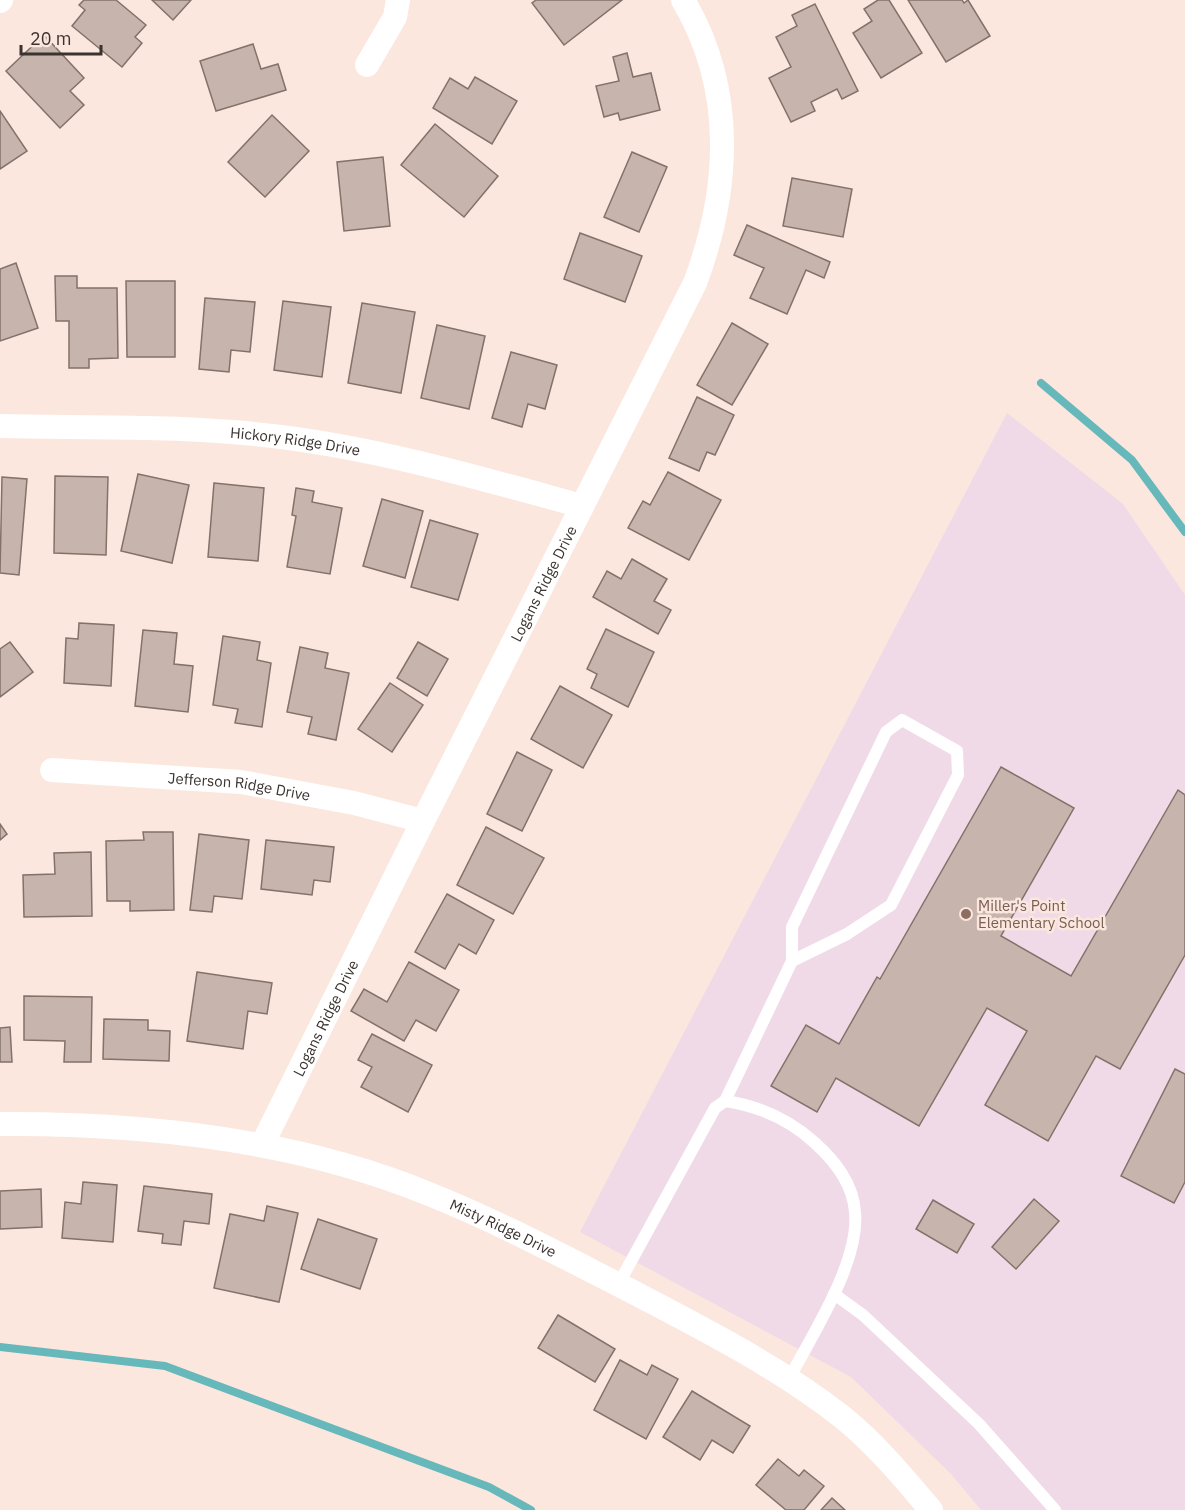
<svg xmlns="http://www.w3.org/2000/svg" width="1185" height="1510" font-family="'IBM Plex Sans',sans-serif">
<rect width="100%" height="100%" fill="#fbe7de"/>
<polygon fill="#f0dae8" points="1007,413 1123,504 1185,595 1185,1510 981,1510 951,1474 851,1377 580,1232"/>
<g fill="none" stroke-linecap="round" stroke-linejoin="round">
<g stroke="#67b8bb" stroke-width="8">
<polyline points="1041,383 1132,460 1185,532"/>
<polyline points="0,1347 165,1366 489,1487 531,1510"/>
</g>
</g>
<g fill="#c7b4ac" stroke="#83716a" stroke-width="1.5">
<polygon points="84,0 116,0 146,25 135,37 142,43 122,67 72,26 85,10 79,5"/>
<polygon points="152,0 191,0 173,20"/>
<polygon points="536,0 622,0 564,45 532,3"/>
<polygon points="878,0 889,0 922,53 881,78 853,33 872,21 864,9"/>
<polygon points="908,0 962,0 964,3 968,0 990,36 946,62"/>
<polygon points="815,4 858,91 842,99 837,89 811,102 815,111 791,122 769,78 791,67 776,37 797,26 792,15"/>
<polygon points="44,35 84,78 70,91 84,105 60,128 6,71"/>
<polygon points="253,44 261,69 278,64 286,90 216,111 200,61"/>
<polygon points="627,53 633,77 651,73 660,110 620,120 618,113 604,117 596,86 619,81 613,57"/>
<polygon points="475,77 517,101 492,144 433,108 450,78 468,89"/>
<polygon points="0,111 27,151 0,169"/>
<polygon points="272,115 309,151 265,197 228,162"/>
<polygon points="435,124 498,176 464,217 401,165"/>
<polygon points="632,152 667,167 639,232 604,217"/>
<polygon points="383,157 390,226 344,231 337,162"/>
<polygon points="792,178 852,189 843,237 783,226"/>
<polygon points="747,225 830,262 824,278 806,270 787,314 750,298 764,268 734,255"/>
<polygon points="580,233 642,256 625,302 564,279"/>
<polygon points="16,263 38,328 0,341 0,269"/>
<polygon points="55,276 77,276 77,288 117,288 118,358 89,359 89,368 69,368 69,321 56,321"/>
<polygon points="126,281 175,281 175,357 127,357"/>
<polygon points="205,298 255,302 250,352 231,350 229,372 199,369"/>
<polygon points="283,301 331,307 322,377 274,370"/>
<polygon points="362,303 415,312 401,393 348,383"/>
<polygon points="732,323 768,344 732,405 697,385"/>
<polygon points="437,325 485,336 469,409 421,398"/>
<polygon points="511,352 557,365 545,409 528,404 522,427 492,418"/>
<polygon points="697,397 734,415 715,455 707,452 699,471 669,458"/>
<polygon points="668,472 721,500 689,560 628,528 643,501 650,505"/>
<polygon points="138,474 189,485 172,563 121,551"/>
<polygon points="55,476 108,477 106,555 54,553"/>
<polygon points="2,477 27,479 19,575 0,573"/>
<polygon points="214,483 264,488 258,561 208,557"/>
<polygon points="296,488 314,491 312,502 342,508 330,574 287,567 296,516 292,515"/>
<polygon points="382,499 423,511 405,578 363,566"/>
<polygon points="430,520 478,534 458,600 411,587"/>
<polygon points="632,559 667,579 654,601 671,610 658,634 593,597 607,571 621,579"/>
<polygon points="79,623 114,625 111,686 64,683 66,638 78,639"/>
<polygon points="606,629 654,652 628,707 591,688 597,674 587,669"/>
<polygon points="143,630 177,633 174,664 193,666 188,712 135,706"/>
<polygon points="223,636 260,642 257,660 271,663 262,727 235,723 238,709 213,705"/>
<polygon points="10,642 33,672 0,697 0,649"/>
<polygon points="418,642 448,659 427,696 397,678"/>
<polygon points="300,647 328,653 325,668 349,673 336,740 308,734 312,717 287,712"/>
<polygon points="390,683 423,705 392,752 358,729"/>
<polygon points="560,686 612,715 583,768 531,739"/>
<polygon points="517,752 552,770 522,831 487,814"/>
<polygon points="1001,767 1074,808 1001,936 1071,976 1178,790 1185,795 1185,955 1120,1069 1096,1056 1048,1141 985,1105 1027,1031 987,1008 919,1126 836,1078 817,1112 771,1086 806,1025 839,1044 877,977 880,979"/>
<polygon points="0,824 7,834 0,840"/>
<polygon points="486,827 544,858 513,914 457,885"/>
<polygon points="143,832 173,832 174,910 130,911 130,901 107,901 106,841 144,840"/>
<polygon points="199,834 249,840 242,899 214,896 212,912 190,910"/>
<polygon points="266,840 334,847 330,882 314,880 312,895 261,889"/>
<polygon points="91,852 92,916 24,917 23,875 55,874 54,853"/>
<polygon points="447,894 494,920 476,954 459,944 445,969 415,952"/>
<polygon points="409,962 459,990 436,1031 416,1020 404,1041 351,1011 364,989 387,1002"/>
<polygon points="197,972 272,983 267,1014 248,1011 243,1049 187,1041"/>
<polygon points="24,996 92,997 91,1062 64,1062 65,1041 24,1040"/>
<polygon points="104,1019 148,1020 148,1030 170,1031 169,1061 103,1059"/>
<polygon points="10,1027 12,1062 0,1062 0,1028"/>
<polygon points="372,1034 432,1065 408,1112 361,1087 372,1067 358,1060"/>
<polygon points="1175,1069 1185,1074 1185,1182 1174,1203 1121,1176"/>
<polygon points="83,1182 117,1185 113,1242 62,1238 65,1202 81,1204"/>
<polygon points="144,1186 212,1194 209,1224 184,1221 181,1245 162,1243 163,1234 138,1231"/>
<polygon points="41,1189 42,1227 0,1229 0,1191"/>
<polygon points="1034,1199 1059,1221 1016,1269 992,1247"/>
<polygon points="933,1200 974,1224 957,1253 916,1229"/>
<polygon points="267,1206 298,1213 279,1302 214,1288 230,1214 264,1221"/>
<polygon points="318,1219 377,1239 360,1289 301,1269"/>
<polygon points="558,1315 615,1349 595,1382 538,1348"/>
<polygon points="620,1360 647,1375 652,1365 678,1379 646,1439 594,1410"/>
<polygon points="692,1391 750,1426 733,1453 712,1440 700,1460 663,1437"/>
<polygon points="778,1459 799,1476 804,1470 824,1486 804,1510 786,1510 756,1485"/>
<polygon points="832,1498 845,1510 821,1510"/>
</g>
<g fill="none" stroke-linecap="round" stroke-linejoin="round">
<g stroke="#fff" stroke-width="12">
<polyline points="725,1101 792,961 847,934 891,905 958,775 957,751 902,720 886,732 792,927 792,961"/>
<path d="M618,1285L715,1108L725,1101C759,1106 790,1120 815,1143C835,1161 853,1183 855,1212C860,1262 812,1335 789,1379"/>
<polyline points="834,1294 863,1315 979,1424 1055,1510"/>
</g>
<g stroke="#fff" stroke-width="24">
<polyline points="0,1 1,0"/>
<polyline points="367,65 395,17 398,0"/>
<path id="s1" d="M0,426C93,428 188,425 281,437C384,450 483,479 582,506"/>
<path id="s2" d="M52,770L241,782L354,803L423,821"/>
<path id="s3" d="M0,1124C144,1123 295,1139 429,1194C499,1222 564,1257 631,1291C703,1329 777,1366 841,1416C875,1443 903,1477 931,1510"/>
<path id="s4" d="M262,1145L423,821L695,283C730,190 736,89 683,0"/>
</g>
</g>
<circle fill="#8d6e63" stroke="#fbe7de" stroke-width="2" cx="966" cy="914" r="6"/>
<g text-anchor="middle" dominant-baseline="central" stroke-width="5" stroke-linejoin="round" paint-order="stroke">
<g font-size="15" fill="#3b3330" stroke="#fbe7de">
<text stroke="none"><textPath href="#s1" startOffset="296">Hickory Ridge Drive</textPath></text>
<text stroke="none"><textPath href="#s4" startOffset="628">Logans Ridge Drive</textPath></text>
<text stroke="none"><textPath href="#s2" startOffset="188">Jefferson Ridge Drive</textPath></text>
<text stroke="none"><textPath href="#s4" startOffset="142">Logans Ridge Drive</textPath></text>
<text stroke="none"><textPath href="#s3" startOffset="519">Misty Ridge Drive</textPath></text>
</g>
<g font-size="15" fill="#785e54" stroke="#fbe7de" text-anchor="start">
<text x="978" y="905">Miller's Point<tspan x="978" dy="17">Elementary School</tspan></text>
</g>
</g>
<path d="M21 45v9h80v-9" fill="none" stroke="#3b3330" stroke-width="3"/>
<text x="30" y="45" font-size="18" fill="#3b3330" stroke="#fbe7de" stroke-width="4.5" paint-order="stroke">20 m</text>
</svg>
